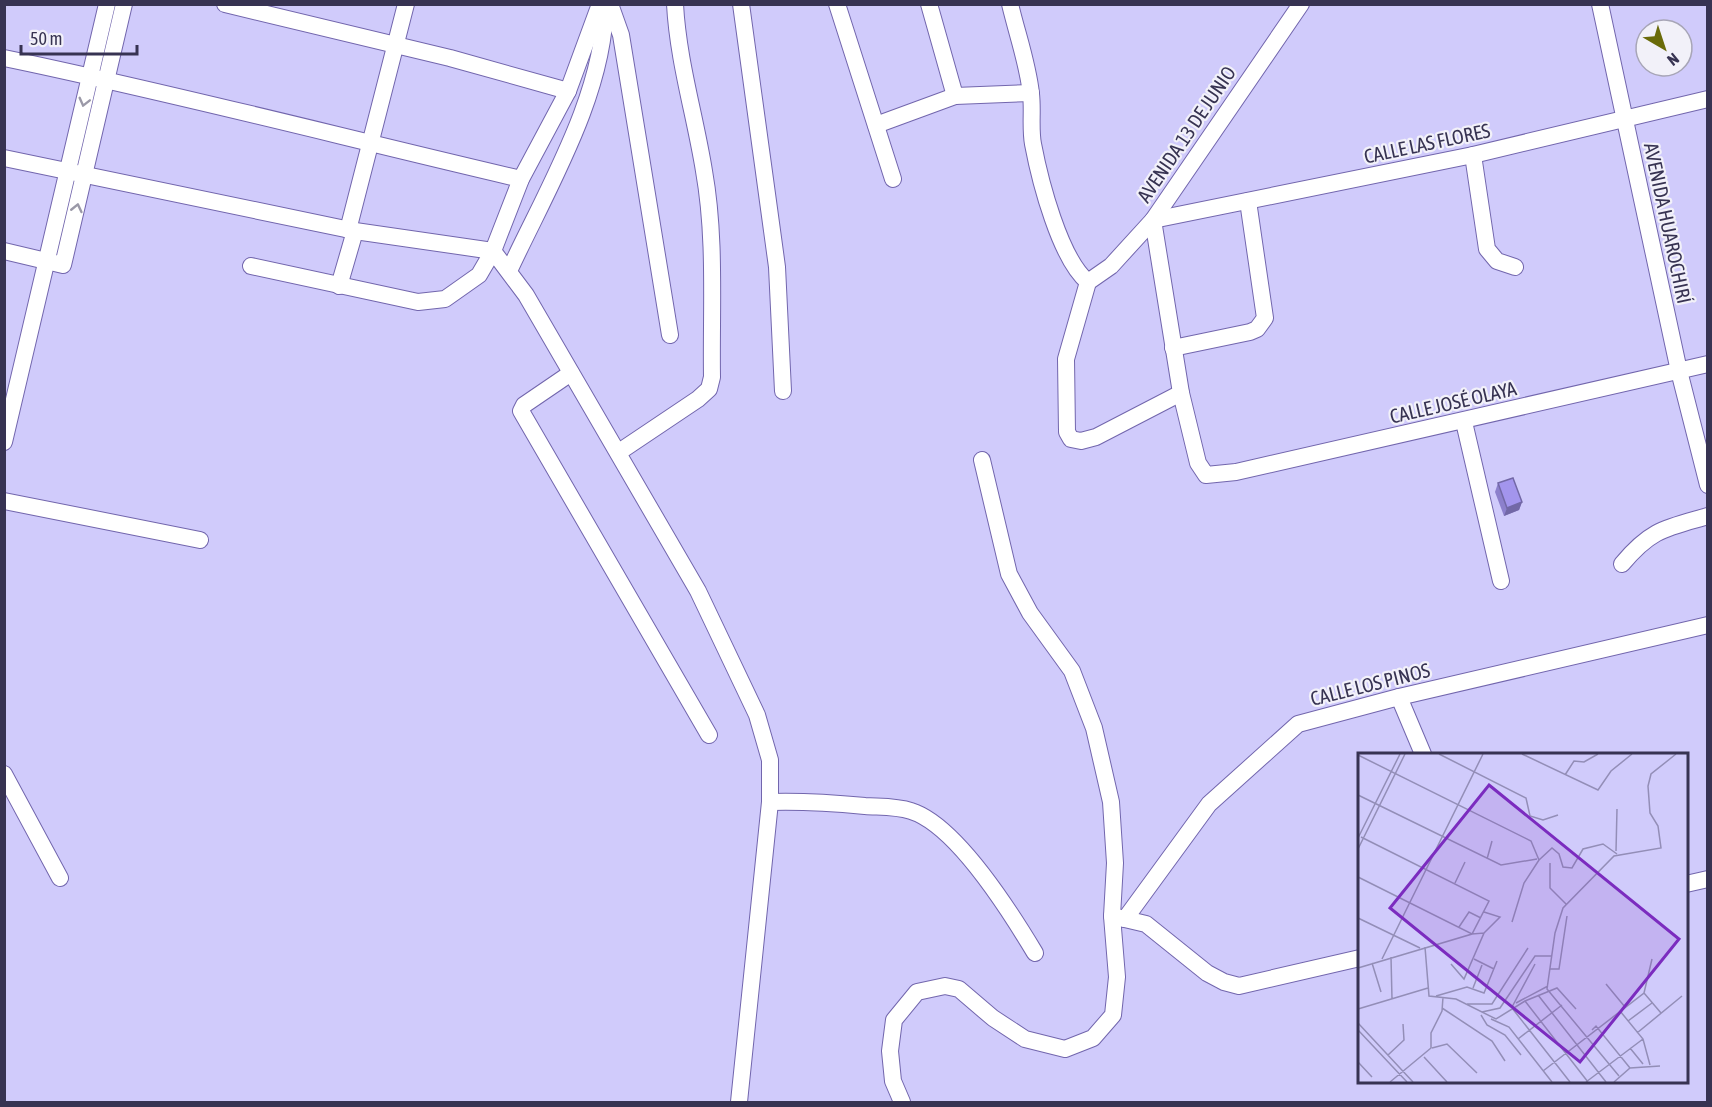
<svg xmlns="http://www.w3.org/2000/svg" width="1712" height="1107" font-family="'Asap Condensed',sans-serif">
<rect width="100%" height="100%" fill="#d0cbfb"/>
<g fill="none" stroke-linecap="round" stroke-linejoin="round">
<g stroke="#7266ad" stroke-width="18">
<g id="minor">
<polyline points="225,4 450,58 568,91"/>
<polyline points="610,4 621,35 670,335"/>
<polyline points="741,4 777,267 783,391"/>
<polyline points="837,4 893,179"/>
<polyline points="929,4 955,96"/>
<path d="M1010,4C1017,34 1028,64 1031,94C1033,110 1030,128 1033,144C1040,181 1060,259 1088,282L1111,266L1153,220L1473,155L1708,99"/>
<polyline points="1301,4 1153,220 1181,393 1198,463 1206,475 1236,472 1708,364"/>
<polyline points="1600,4 1679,371 1708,485"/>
<path d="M4,58C178,94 349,139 521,179"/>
<polyline points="876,125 955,96 1031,93"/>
<polyline points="1473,155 1487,249 1497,261 1515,267"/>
<polyline points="4,158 355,231 493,251 526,295 698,591 757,715 770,760 770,802 739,1102"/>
<polyline points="348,230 406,4"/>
<polyline points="4,251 63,265 124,4"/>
<polyline points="251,266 418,302 445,299 479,275 493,251 521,179 568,91 600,4"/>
<path d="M509,271C546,191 605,94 605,4"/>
<polyline points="1088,282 1066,359 1067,432 1071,439 1081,441 1096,437 1181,393"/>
<polyline points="339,286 355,231"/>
<polyline points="1173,348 1250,332 1257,329 1265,318 1248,201"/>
<polyline points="571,373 524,405 521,411 709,735"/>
<polyline points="1464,422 1501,581"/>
<polyline points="4,442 107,4"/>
<path d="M619,452L698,399L709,389L712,377C711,309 716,238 704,171C695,115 678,61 675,4"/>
<polyline points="982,460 1009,574 1030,613 1072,671 1094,728 1111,802 1115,863 1112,916"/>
<polyline points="4,501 200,540"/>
<path d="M1622,564C1651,529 1666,528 1708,516"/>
<polyline points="1399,697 1423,754"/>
<polyline points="4,774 60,878"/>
<path d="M770,802C802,801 833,803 865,806C880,807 896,806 911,811C956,825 1011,913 1035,953"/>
<polyline points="1686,884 1708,879"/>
<polyline points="1125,919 1209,804 1298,724 1399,697 1708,625"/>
<polyline points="902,1102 893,1081 890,1051 894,1020 917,992 945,986 959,989 993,1018 1025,1039 1065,1049 1093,1038 1113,1015 1117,977 1112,916 1146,924 1207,973 1224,982 1239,986 1360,958"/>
</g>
</g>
<use href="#minor" stroke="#fff" stroke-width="16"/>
</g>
<polygon fill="#8c80cc" points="1498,483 1522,502 1519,510 1504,516 1495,492"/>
<polygon fill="#7268a6" points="1522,502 1519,510 1504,516 1507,508"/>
<polygon fill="#a395ed" stroke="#7268a6" stroke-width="1.5" points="1513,478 1522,502 1507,508 1498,483"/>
<defs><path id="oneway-chevron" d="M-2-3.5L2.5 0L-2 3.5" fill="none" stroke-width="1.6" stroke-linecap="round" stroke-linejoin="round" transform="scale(1.5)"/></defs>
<g stroke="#9b99a8">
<use href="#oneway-chevron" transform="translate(84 102) rotate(104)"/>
<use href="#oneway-chevron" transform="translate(77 208) rotate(-77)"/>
</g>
<g text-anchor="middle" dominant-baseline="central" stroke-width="4.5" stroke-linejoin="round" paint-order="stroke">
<g font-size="20" fill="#373352" stroke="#f2f1f9">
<text transform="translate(1186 134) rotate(-56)">AVENIDA 13 DE JUNIO</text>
<text transform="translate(1427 143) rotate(-12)">CALLE LAS FLORES</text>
<text transform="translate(1668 223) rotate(78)">AVENIDA HUAROCHIRÍ</text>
<text transform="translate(1453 402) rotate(-13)">CALLE JOSÉ OLAYA</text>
<text transform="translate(1370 684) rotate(-14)">CALLE LOS PINOS</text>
</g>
</g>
<g transform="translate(1358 753)">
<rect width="330" height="330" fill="#d0cbfb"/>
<path fill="none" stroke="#938eb7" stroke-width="1.5" d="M81,1L168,45L172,63L185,67L200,62M164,1L240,37L253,18L274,1M0,2L173,88L181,107L194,95L201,101L205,114L214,115L225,96L245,91L259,101M207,22L216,8L226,9L240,1M0,42L143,112L179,106M0,85L42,1M0,96L47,1M258,98L259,56M129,106L134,88M192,110V135L208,151M0,124L114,181L126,180L106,226L93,211M97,130L107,109M126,159L142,164L126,180M0,165L62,195M154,169L166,130L181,107M101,174L111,159L123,165M67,194L71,243L98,246L138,266L167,248L199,235L218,256M33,204L34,246M24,206L125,1M116,206L136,216M14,210L23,239M0,215L114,181L131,148L3,84M192,216H201L209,163M248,231L267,254M115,235L124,212M286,240L303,260M180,242L248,329M78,243L109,234L126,240L139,208M167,248L230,329M158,250L190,233M109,251H134L170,195M154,254L177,211M84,255L134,288L147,308M154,255L212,329M0,256L70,235M262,258L285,286L292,312M124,259L142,255L177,203H194M123,262L129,272L147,282L163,302M133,266L151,274L194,329M270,268L294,250M0,270L55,329M0,277L49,329M234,277L238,273L272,315M279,280L324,243M160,286L204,252M74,295L89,291L119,320M272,295L285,311M30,302L46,287L45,271M66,304L89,329M0,309L14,324M185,318L286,240L294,206M261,323L189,236L197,180L205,155L256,103L303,95L300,73L292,60L290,33L293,21L318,1M32,329L73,295V280L84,258L85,244M228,329L285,286M256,329L272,315L302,313"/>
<path fill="#7b2cbf" fill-opacity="0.15" stroke="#7b2cbf" stroke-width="3" d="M131,32L321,186L222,309L32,155Z"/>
<rect width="330" height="330" fill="none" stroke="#373352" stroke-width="3"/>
</g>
<rect width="1712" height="1107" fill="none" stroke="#373352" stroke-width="12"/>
<g transform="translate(1664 48) rotate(141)"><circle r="28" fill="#f2f1f9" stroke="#a7a5b6" stroke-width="1.5"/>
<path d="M0-4.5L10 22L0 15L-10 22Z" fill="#6a6b0a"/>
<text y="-9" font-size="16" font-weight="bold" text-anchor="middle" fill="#373352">N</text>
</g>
<path d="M21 45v9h116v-9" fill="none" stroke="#373352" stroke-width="3"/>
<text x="30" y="45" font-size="18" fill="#373352" stroke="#f2f1f9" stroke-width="4.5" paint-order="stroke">50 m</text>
</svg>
